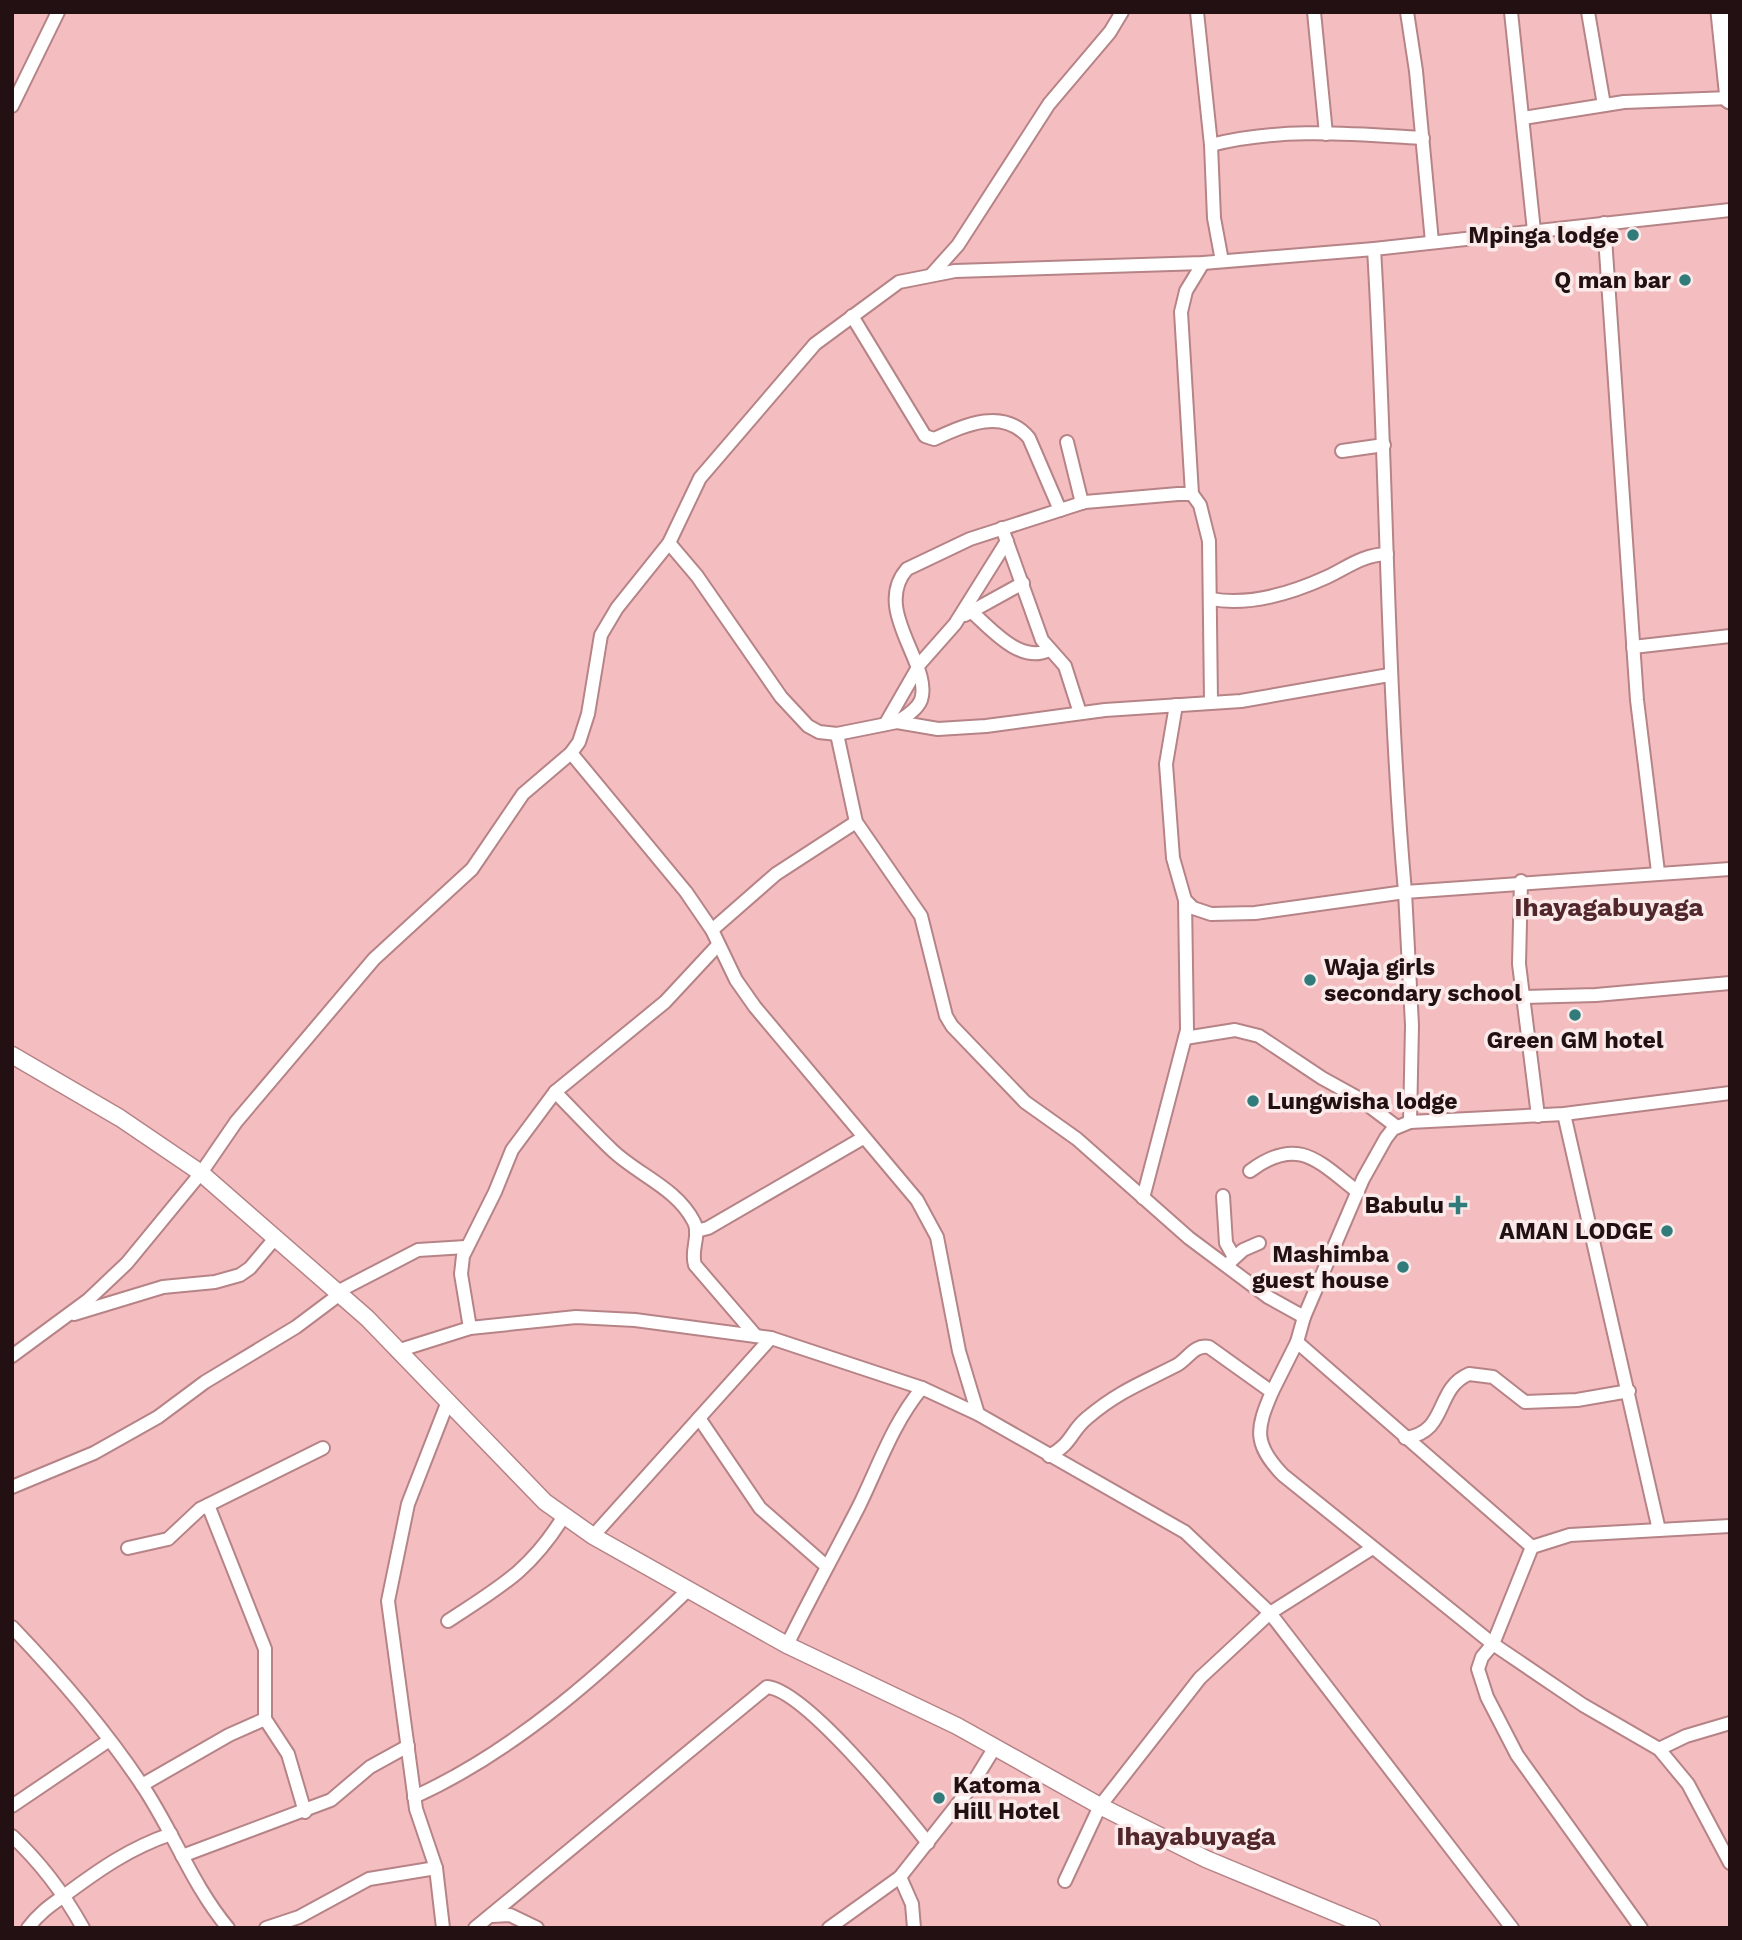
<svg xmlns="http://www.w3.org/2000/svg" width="1742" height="1940" font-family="'Work Sans',sans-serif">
<rect width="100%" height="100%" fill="#f4bec1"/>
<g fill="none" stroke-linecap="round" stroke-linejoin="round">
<g stroke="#b68386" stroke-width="16">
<g id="minor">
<polyline points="1197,12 1211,145 1214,218 1222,261"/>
<polyline points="1314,12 1326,134"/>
<polyline points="1407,12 1416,71 1432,242"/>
<polyline points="1511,12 1534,231"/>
<polyline points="1588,12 1604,105"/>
<polyline points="12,106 58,12"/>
<polyline points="1523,118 1624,102 1730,98"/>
<path d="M1211,145C1280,127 1354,134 1423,138"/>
<polyline points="1604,223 1637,700 1658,872"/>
<polyline points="932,274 958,245 1049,104 1110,32 1122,12"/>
<path d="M852,316L925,436L934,439C965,425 1003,407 1029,438L1060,510"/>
<polyline points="1067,442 1082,503"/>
<polyline points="1342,451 1384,445"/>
<polyline points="1192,494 1181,312 1186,291 1203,263"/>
<polyline points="1002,528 1042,640 1065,666 1080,713"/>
<polyline points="669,543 697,576 781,697 808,726 819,732 837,734 897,722 938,729 986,726 1105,710 1241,701 1389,675"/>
<path d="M1211,599C1249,606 1292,593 1327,577C1348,567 1362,555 1387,554"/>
<path d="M972,612C992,630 1021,664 1049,650"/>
<polyline points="965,615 1023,583"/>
<polyline points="1633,647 1730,636"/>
<polyline points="917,667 955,624 1007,541"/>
<path d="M1176,705L1166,764L1173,858L1185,900L1193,908L1211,914L1255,913L1405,892C1386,678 1387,463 1374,249"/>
<path d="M897,722C905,717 917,710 921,700C933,665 871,610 907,569L970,539L1085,502L1178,494H1192L1200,505L1209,541L1211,701"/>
<polyline points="886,723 917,669"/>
<polyline points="837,734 856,822 921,916 946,1016 952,1026 1025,1102 1077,1139 1189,1238 1268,1297 1304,1317"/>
<polyline points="571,753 686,892 712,930 736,980 755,1007 917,1200 937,1237 959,1351 978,1414"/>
<polyline points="1521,881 1519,964 1538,1116"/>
<polyline points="712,930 776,874 856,822"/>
<polyline points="1524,997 1596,995 1730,983"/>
<polyline points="1185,1038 1235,1030 1259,1036 1322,1078 1360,1099 1397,1127"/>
<path d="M555,1092C574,1111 593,1132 612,1150C638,1175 677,1188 694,1222C701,1235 690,1250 695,1265L756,1336"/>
<polyline points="1564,1114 1659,1530"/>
<polyline points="1410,1122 1412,1025 1405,892 1730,869"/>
<path d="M1250,1171C1298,1135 1318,1161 1358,1192"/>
<polyline points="1223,1196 1226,1243 1234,1257"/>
<polyline points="1143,1198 1187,1030 1185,900"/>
<polyline points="696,1231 708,1228 863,1138"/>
<polyline points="1231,1261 1243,1250 1259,1243"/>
<polyline points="337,1292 418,1250 466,1247"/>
<polyline points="74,1314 163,1287 215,1282 240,1275 250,1268 276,1237"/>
<polyline points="470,1328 461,1274 463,1256 495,1192 512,1150 555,1092 665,1002 718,945"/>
<polyline points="1297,1342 1532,1547"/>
<polyline points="397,1351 470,1328 576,1317 635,1320 771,1338 922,1388 978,1414 1185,1532 1270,1613 1512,1928"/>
<polyline points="12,1356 88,1300 127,1263 201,1173 236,1122 374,959 472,869 523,794 571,753 579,742 588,714 601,635 617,608 669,543 700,478 815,344 899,282 955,271 1203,263 1374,249 1730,210"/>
<polyline points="1272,1392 1297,1342 1304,1317 1363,1179 1386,1138 1393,1129 1410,1122 1564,1114 1730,1093"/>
<polyline points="699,1418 760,1508 825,1565"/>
<path d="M1405,1438C1449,1432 1434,1389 1469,1374L1493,1377L1525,1402L1577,1400L1629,1391"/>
<path d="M1049,1456C1073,1443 1070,1432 1087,1418C1119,1391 1142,1383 1177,1365C1188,1359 1194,1344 1209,1347L1272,1392C1256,1429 1253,1444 1283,1475L1493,1644L1583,1705L1659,1749L1688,1784L1730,1863"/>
<polyline points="12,1487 94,1453 158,1417 205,1382 296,1327 340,1294"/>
<polyline points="208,1505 265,1649 265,1719 288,1754 305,1812"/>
<polyline points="593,1536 771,1338"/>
<polyline points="128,1548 168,1539 200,1509 323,1448"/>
<path d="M448,1621C501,1586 530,1571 564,1516"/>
<path d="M12,1627C59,1676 104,1728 142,1785C173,1831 192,1885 228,1928"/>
<path d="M787,1645C810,1598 835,1553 859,1506C879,1465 893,1423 922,1388"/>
<polyline points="1659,1749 1686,1736 1730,1723"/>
<polyline points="142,1785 229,1735 265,1719"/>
<path d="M414,1797C518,1750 607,1668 688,1590"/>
<polyline points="12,1806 108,1741"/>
<path d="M12,1836C42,1864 63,1892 83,1928"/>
<polyline points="182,1856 331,1800 370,1767 408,1746"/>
<polyline points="900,1877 912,1904 914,1928"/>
<polyline points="1065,1881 1100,1806 1200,1678 1270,1613 1371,1549"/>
<polyline points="492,1916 510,1915 537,1928"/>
<path d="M28,1928C39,1913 51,1905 65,1895C100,1869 130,1848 171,1834"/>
<polyline points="266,1928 299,1917 369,1879 436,1868"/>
<polyline points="443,1928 436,1868 416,1809 388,1601 408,1504 447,1404"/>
<path d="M475,1928L767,1687C805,1690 901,1809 928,1843"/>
<polyline points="829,1928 900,1877 968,1791 995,1747"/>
<polyline points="1641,1928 1517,1755 1487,1697 1478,1669 1482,1657 1493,1644 1532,1547 1570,1535 1730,1526"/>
</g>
</g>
<g stroke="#b68386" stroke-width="19">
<polyline id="secondary" points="12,1055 120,1118 201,1173 367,1318 545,1502 593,1536 787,1645 957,1726 1100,1806 1206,1859 1372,1928"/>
</g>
<g stroke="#b68386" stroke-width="23">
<polyline id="trunk" points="1721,12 1730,99"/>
</g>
<use href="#minor" stroke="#fff" stroke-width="12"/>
<use href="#secondary" stroke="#fff" stroke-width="16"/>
<use href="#trunk" stroke="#fff" stroke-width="19"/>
</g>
<g fill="#327b7b" stroke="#fbeaea" stroke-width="2.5">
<circle cx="1633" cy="235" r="7"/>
<circle cx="1685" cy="280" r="7"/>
<circle cx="1310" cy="980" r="7"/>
<circle cx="1575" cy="1015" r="7"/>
<circle cx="1253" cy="1101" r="7"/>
<path d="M1454.5 1194.5h7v7h7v7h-7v7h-7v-7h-7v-7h7z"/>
<circle cx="1667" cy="1231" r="7"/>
<circle cx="1403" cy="1267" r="7"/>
<circle cx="939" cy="1798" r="7"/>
</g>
<g text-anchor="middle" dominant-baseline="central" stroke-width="7" stroke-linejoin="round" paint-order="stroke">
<g font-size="23" font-weight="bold" fill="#231012" stroke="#fbeaea" text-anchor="end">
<text x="1619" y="235">Mpinga lodge</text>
<text x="1671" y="280">Q man bar</text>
<text x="1324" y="967" text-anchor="start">Waja girls<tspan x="1324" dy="26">secondary school</tspan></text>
<text x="1575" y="1040" text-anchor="middle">Green GM hotel</text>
<text x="1267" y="1101" text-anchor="start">Lungwisha lodge</text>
<text x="1444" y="1205">Babulu</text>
<text x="1653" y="1231">AMAN LODGE</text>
<text x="1389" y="1254">Mashimba<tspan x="1389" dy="26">guest house</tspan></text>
<text x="953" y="1785" text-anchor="start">Katoma<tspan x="953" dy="26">Hill Hotel</tspan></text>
</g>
<g font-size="26" font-weight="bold" fill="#51272b" stroke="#fbeaea">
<text x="1609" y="907">Ihayagabuyaga</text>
<text x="1196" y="1836">Ihayabuyaga</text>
</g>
</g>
<rect width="1742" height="1940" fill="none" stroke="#231012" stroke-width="28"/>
</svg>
